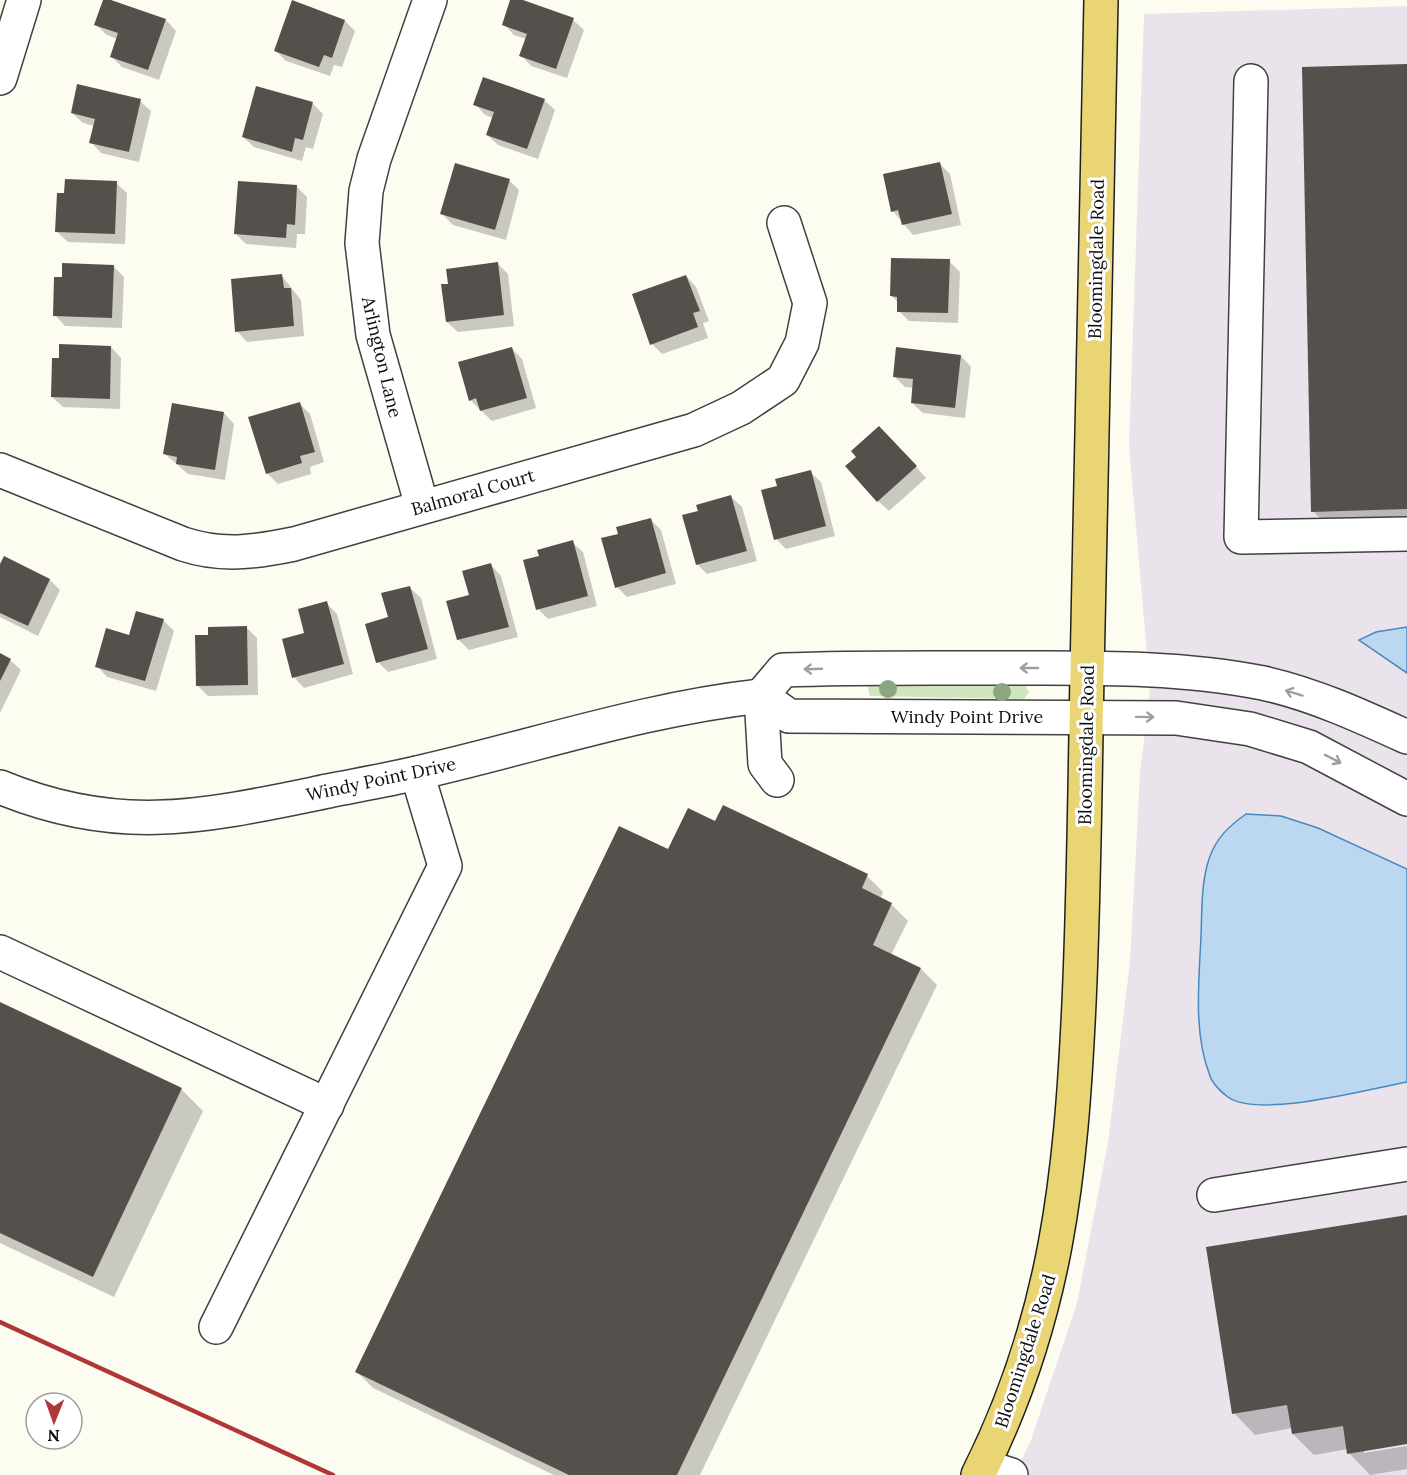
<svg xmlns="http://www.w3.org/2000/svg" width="1407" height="1475" font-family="Lora,serif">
<rect width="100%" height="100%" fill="#fdfcf1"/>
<polygon fill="#ebe3ec" points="1407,6 1407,1475 1014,1475 1031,1440 1077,1303 1108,1142 1130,962 1140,773 1150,689 1129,446 1144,14"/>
<polygon fill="#cfe5be" points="871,682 1025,685 1029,692 1024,699 870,696 867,685"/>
<g fill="#bbd8f0" stroke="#4988bf" stroke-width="1.5">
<polygon points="1407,627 1407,673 1359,640 1376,632"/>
<path d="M1246,814L1281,816L1318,828L1407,869V1082C1369,1089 1258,1119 1228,1097C1222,1093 1212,1083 1210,1076C1193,1032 1199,982 1201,936C1202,911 1201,883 1209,859C1216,838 1229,826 1246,814Z"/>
</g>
<g fill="#0003">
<polygon points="105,0 166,20 176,31 159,80 122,67 111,56 117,39 107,35 96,25"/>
<polygon points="512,0 573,20 584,30 567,78 531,66 521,55 526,39 514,35 504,24"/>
<polygon points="345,21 355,31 342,67 334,65 330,76 286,61 276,51"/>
<polygon points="1407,66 1407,530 1334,532 1313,511"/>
<polygon points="257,88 313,104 323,114 313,149 306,147 302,161 254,147 243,137"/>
<polygon points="544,100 555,110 538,159 498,145 487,135 493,118 485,115 475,104"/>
<polygon points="140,101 151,111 139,162 101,153 91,142 94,126 83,123 72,113"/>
<polygon points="940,164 950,174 961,225 913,235 893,211"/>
<polygon points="509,180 519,190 506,240 453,225 442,214"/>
<polygon points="116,183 127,193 125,244 68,242 57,232"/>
<polygon points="297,187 307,197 305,234 297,234 296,248 246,244 236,234"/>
<polygon points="949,261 960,272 958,323 909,321 899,311 899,303 892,296"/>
<polygon points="498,264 508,274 514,326 458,332 447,322 450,285"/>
<polygon points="113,266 124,277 122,328 65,326 55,315 63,278"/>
<polygon points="282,276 301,300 304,336 247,342 237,331"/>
<polygon points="686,276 696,287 709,321 703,323 708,338 662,354 652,344"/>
<polygon points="111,347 121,358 120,409 63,407 52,397"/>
<polygon points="511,348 522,359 536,408 492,421 470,400"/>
<polygon points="961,356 971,367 965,418 923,413 912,403 914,388 905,387 894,376"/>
<polygon points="299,403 310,414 324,462 310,467 311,474 278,484 267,473"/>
<polygon points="224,413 234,424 225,480 188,474 165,454"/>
<polygon points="890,438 926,478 889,511 878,501"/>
<polygon points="810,472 821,482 835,536 786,549 776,539 779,487"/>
<polygon points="731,497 742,507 757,561 707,574 697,564"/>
<polygon points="651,520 661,530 676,584 627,597 617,587"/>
<polygon points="572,542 583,552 597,606 548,619 538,609 541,557"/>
<polygon points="4,558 50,580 60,590 38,636 0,617 0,567"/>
<polygon points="491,565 501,576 518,637 469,650 458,639"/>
<polygon points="410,588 421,598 437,659 388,672 378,662 390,618"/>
<polygon points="326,603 337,614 353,674 304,688 294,677 306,634"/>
<polygon points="163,620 174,631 156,691 107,677 97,666"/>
<polygon points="246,627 257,638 258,695 208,696 198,686"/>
<polygon points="0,655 10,660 21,670 0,713"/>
<polygon points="716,823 867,876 883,892 880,899 892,905 908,921 891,955 921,969 937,985 700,1475 554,1475 373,1388 357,1372"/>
<polygon points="0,1004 182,1090 203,1111 114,1297 0,1243"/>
<polygon points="1407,1216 1407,1443 1364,1450 1364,1453 1407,1446 1407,1469 1370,1475 1349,1453 1348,1449 1314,1455 1293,1434 1292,1428 1255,1435 1234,1413"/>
</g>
<g fill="#56504c">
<polygon points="103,0 111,0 166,19 148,70 110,57 118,33 94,25"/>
<polygon points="292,0 345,20 332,58 324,55 319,67 274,51"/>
<polygon points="510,0 523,0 574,18 556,69 519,56 527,34 502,25"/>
<polygon points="1407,64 1407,509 1311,512 1302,67"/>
<polygon points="483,77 545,99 527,149 486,135 494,112 473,105"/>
<polygon points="77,84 141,99 129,152 89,143 95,119 71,113"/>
<polygon points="256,86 313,102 303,140 295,138 292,152 242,137"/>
<polygon points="940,162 952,214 902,225 898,210 891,212 883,174"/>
<polygon points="455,163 510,179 495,230 440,214"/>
<polygon points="65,179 117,181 115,234 55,232 57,193 64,193"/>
<polygon points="238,181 297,185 295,225 287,224 286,238 234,234"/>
<polygon points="891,258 950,259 948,313 897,312 897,297 890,296"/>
<polygon points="498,262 504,315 446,322 441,284 448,284 446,269"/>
<polygon points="62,263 114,265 112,318 53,316 54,277 62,277"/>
<polygon points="282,274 284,288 291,288 294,326 235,332 231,279"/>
<polygon points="686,275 700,311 693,313 698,327 650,345 632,294"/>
<polygon points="59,344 111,346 110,399 51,397 52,358 59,358"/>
<polygon points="512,347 527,398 480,411 476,398 469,401 458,362"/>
<polygon points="896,347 961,355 955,408 911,403 913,379 893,377"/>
<polygon points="300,402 315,452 300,456 302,463 266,474 248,417"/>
<polygon points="172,403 224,412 215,470 176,464 177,457 163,454"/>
<polygon points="879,426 917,466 877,502 845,466 856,457 851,451"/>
<polygon points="811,470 826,526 774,540 761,490 777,486 775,479"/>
<polygon points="731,495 747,551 696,565 682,515 698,511 696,505"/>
<polygon points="651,518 666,573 615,588 601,538 618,534 616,527"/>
<polygon points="573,540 588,596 536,610 523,560 539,556 537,550"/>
<polygon points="4,556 50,579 28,626 0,613 0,564"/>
<polygon points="491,563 509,627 457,640 446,601 469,595 462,571"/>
<polygon points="410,586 428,649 376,663 365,624 388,617 381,593"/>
<polygon points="327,601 344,664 292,678 282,639 304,633 298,609"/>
<polygon points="136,611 164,619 145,681 95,667 106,628 129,635"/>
<polygon points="247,626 248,685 196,686 195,635 208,635 208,627"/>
<polygon points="0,653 11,659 0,681"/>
<polygon points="723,805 868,874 862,888 892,903 873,945 921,968 677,1475 569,1475 355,1372 619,826 668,849 688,808 715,821"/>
<polygon points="0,1002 182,1088 93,1277 0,1233"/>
<polygon points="1407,1215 1407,1444 1347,1454 1343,1426 1292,1434 1287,1405 1232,1414 1206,1247"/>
</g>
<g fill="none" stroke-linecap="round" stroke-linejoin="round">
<g stroke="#414141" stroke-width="36">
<g id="minor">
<polyline points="0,78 24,0"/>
<polyline points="1251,81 1241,537 1407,534"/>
<path d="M0,470L183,544C222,557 255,552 294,544L694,430L741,408L783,380L802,343L810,303L784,223"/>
<polyline points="422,506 373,335 362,243 366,191 374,159 430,0"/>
<path d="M761,696L783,670C857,667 931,668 1005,668C1091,668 1178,666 1263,683C1313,694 1361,716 1407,737"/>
<polyline points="761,696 765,764 777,780"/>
<path d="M0,787C121,837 206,816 328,791C358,785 387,780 417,773C532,747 643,709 761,696L789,716L1176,718L1250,729L1309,747L1407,799"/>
<polyline points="0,952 327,1105"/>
<polyline points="1214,1195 1407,1164"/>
<polyline points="216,1327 445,866 417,773"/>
<polyline points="983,1466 1011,1475"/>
</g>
</g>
<g stroke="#1f1f1f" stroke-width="36">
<path id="major" d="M978,1475C1057,1318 1071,1175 1079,1003C1084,893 1085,784 1087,674C1091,449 1097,225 1101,0"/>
</g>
<use href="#minor" stroke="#fff" stroke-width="33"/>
<use href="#major" stroke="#ead574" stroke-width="33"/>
<polyline stroke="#af3735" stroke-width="4.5" points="0,1322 333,1475"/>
</g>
<g fill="#8ba681">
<circle cx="888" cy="689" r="9"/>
<circle cx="1002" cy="692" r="9"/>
</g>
<defs><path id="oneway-shaft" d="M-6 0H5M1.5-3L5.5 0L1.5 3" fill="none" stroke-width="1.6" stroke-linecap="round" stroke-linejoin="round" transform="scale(1.5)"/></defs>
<g stroke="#9f9f9f">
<use href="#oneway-shaft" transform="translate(1029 668) rotate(180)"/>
<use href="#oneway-shaft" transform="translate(813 669) rotate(178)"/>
<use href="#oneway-shaft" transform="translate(1294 693) rotate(-163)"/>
<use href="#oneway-shaft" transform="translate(1145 717) rotate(1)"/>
<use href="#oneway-shaft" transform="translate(1333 759) rotate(27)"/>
</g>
<g text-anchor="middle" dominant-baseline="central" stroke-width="6" stroke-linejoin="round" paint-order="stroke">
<g font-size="18" fill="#0e0e0e" stroke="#fff">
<text transform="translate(1096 259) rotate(-89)">Bloomingdale Road</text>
<text transform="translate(382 357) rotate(77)">Arlington Lane</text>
<text transform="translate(473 492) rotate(-16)">Balmoral Court</text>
<text x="967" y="716">Windy Point Drive</text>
<text transform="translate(1086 745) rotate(-89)">Bloomingdale Road</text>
<text transform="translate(381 779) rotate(-12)">Windy Point Drive</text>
<text transform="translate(1025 1351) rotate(-72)">Bloomingdale Road</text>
</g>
</g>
<g transform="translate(54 1421) rotate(181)"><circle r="28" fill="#ffffff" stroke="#9f9f9f" stroke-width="1.5"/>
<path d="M0-4.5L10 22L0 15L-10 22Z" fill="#af3735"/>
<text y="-9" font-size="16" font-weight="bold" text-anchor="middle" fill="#0e0e0e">N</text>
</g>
</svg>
